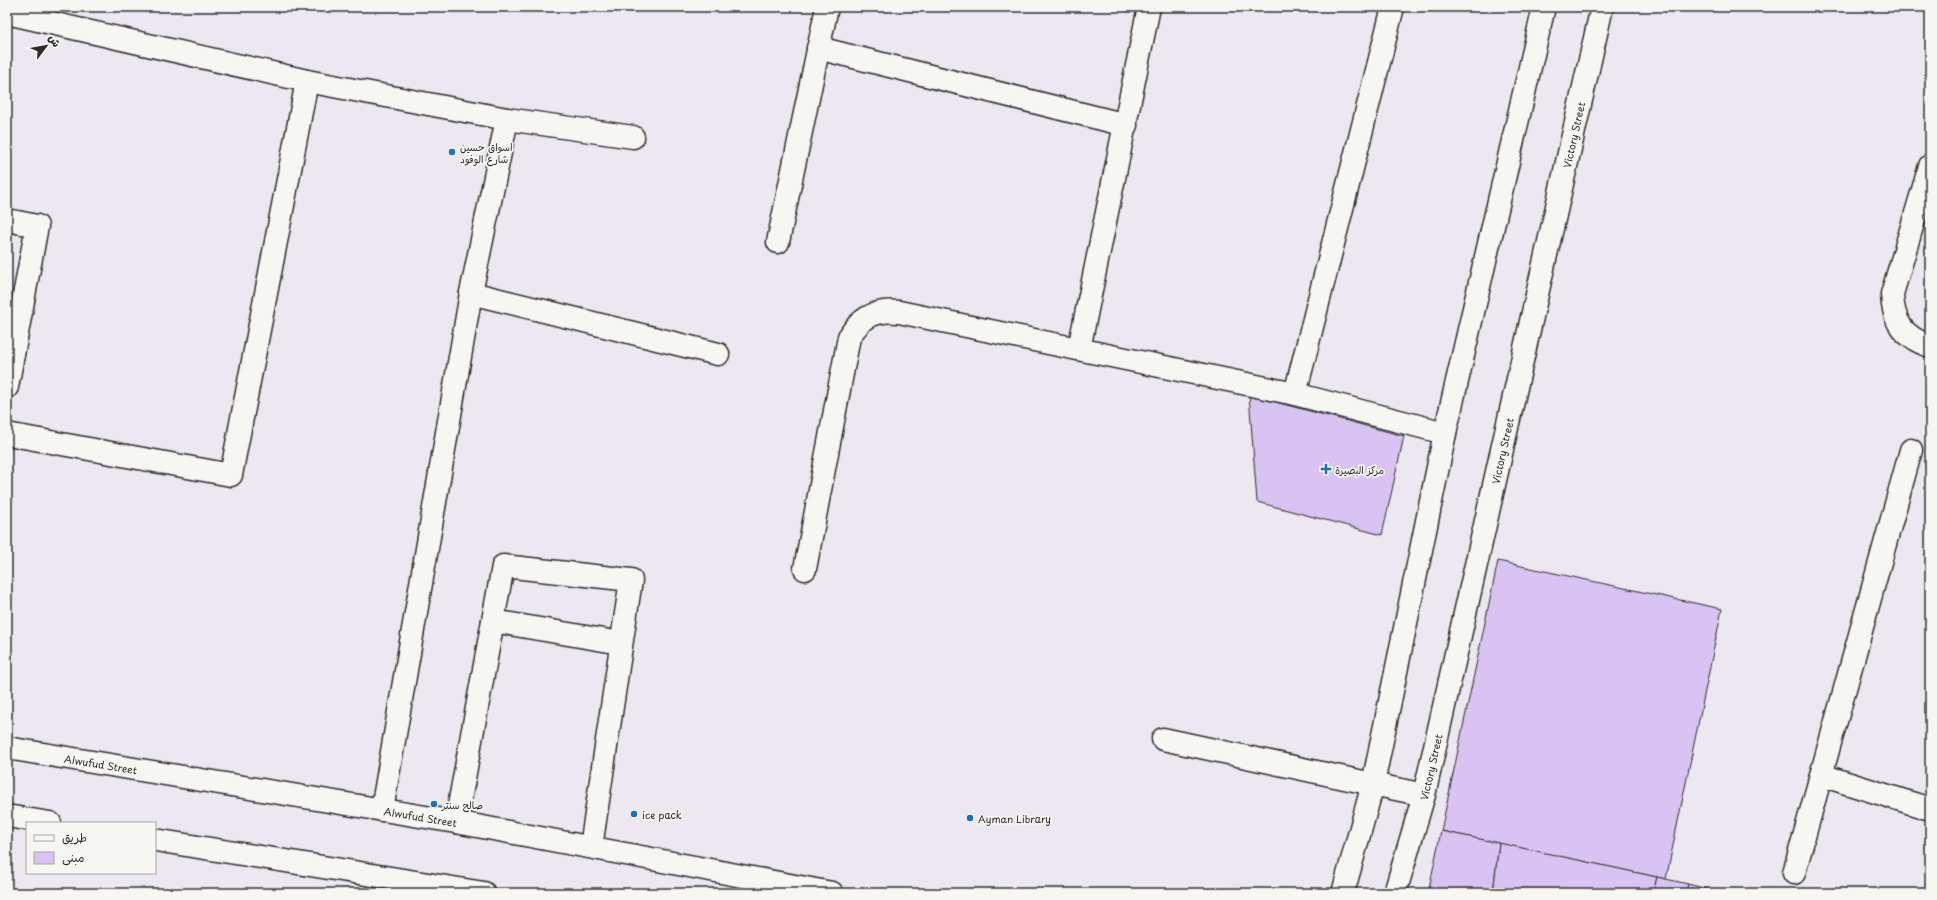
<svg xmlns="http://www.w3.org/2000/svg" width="1937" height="900" font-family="'Playpen Sans','Playpen Sans Arabic',sans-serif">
<rect width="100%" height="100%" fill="#ede7f2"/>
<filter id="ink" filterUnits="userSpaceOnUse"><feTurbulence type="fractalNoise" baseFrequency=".025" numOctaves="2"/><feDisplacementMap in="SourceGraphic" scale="8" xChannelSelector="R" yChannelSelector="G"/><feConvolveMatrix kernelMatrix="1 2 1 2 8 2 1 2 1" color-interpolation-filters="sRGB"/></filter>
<g filter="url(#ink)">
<g fill="#d9c3f3" stroke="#2b2b2b">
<polygon points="1249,395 1404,436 1382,535 1257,502"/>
<polygon points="1498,561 1722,609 1666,879 1441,831"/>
<polygon points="1441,831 1499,843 1493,893 1428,893"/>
<polygon points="1499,843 1657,877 1653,893 1493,893"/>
<polygon points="1657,877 1688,884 1686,893 1653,893"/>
<polygon points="1688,884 1722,893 1686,893"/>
</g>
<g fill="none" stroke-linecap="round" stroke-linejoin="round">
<g stroke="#2b2b2b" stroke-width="25">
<g id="minor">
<polyline points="7,13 307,81 507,119 633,137"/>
<polyline points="818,48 1126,125"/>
<path d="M1930,166L1892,294C1893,322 1903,337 1930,346"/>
<polyline points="7,220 37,226 7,387"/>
<polyline points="778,242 827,7"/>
<polyline points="471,293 718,354"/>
<polyline points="1079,349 1149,7"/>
<polyline points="1295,394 1393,7"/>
<polyline points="7,434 231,475 307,81"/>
<path d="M805,569L849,337C861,317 876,309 899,312L1295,394L1445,433"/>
<polyline points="493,621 621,643"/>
<polyline points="1163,739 1424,795"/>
<polyline points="1821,775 1930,809"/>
<polyline points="382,810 471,293 507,119"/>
<polyline points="456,822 503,566 631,580 591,847"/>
<polyline points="1794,873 1911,450"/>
<polyline points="1343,893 1373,784 1445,433 1544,7"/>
<path id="s1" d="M1395,893L1424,795L1602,7"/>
</g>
</g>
<g stroke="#2b2b2b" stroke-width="25">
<g id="major">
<path id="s2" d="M7,748L456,822L832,893"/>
<polyline points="7,816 50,823"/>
<polyline points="155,840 484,893"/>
</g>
</g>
<use href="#minor" stroke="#f6f6f2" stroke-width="22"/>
<use href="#major" stroke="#f6f6f2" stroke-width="22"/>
</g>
</g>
<g fill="#1f6fb2" stroke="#f6f6f2" stroke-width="1.5">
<circle cx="452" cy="152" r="4"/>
<path d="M1324 463h4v4h4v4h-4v4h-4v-4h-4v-4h4z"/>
<circle cx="434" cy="804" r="4"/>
<circle cx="634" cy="814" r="4"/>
<circle cx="970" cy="818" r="4"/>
</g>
<g text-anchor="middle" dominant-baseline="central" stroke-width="3.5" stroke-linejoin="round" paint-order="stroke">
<g font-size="10" fill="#2b2b2b" stroke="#f6f6f2">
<text stroke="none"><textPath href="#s1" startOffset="779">Victory Street</textPath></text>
<text stroke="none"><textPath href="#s1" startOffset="455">Victory Street</textPath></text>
<text stroke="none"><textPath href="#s2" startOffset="95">Alwufud Street</textPath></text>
<text stroke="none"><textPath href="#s1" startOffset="131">Victory Street</textPath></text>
<text stroke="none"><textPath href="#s2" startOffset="419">Alwufud Street</textPath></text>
</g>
<g font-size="10" fill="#2b2b2b" stroke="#f6f6f2" text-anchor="start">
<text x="460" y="146">اسواق حسين<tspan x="460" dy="12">شارع الوفود</tspan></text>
<text x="1335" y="469">مركز البصيرة</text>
<text x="442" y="804">صالح سنتر</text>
<text x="642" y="814">ice pack</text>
<text x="978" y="818">Ayman Library</text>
</g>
</g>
<rect width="1937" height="900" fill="none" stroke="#f6f6f2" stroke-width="24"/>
<rect x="12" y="12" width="1913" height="876" fill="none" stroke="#2b2b2b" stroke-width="1.5" filter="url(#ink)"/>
<rect x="26" y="822" width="130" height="52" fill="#f6f6f2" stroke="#a5a5a2"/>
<rect x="34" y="835" width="20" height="6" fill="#f6f6f2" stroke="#a5a5a2"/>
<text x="62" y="842" font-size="12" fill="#2b2b2b">طريق</text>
<rect x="34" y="852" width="20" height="12" fill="#d9c3f3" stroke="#a5a5a2"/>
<text x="62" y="862" font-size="12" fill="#2b2b2b">مبنى</text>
<g transform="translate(46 46) rotate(58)" stroke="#f6f6f2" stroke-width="3" paint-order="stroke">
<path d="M0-3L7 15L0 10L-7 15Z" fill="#2b2b2b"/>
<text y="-6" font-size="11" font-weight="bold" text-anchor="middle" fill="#2b2b2b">ش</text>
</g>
</svg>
